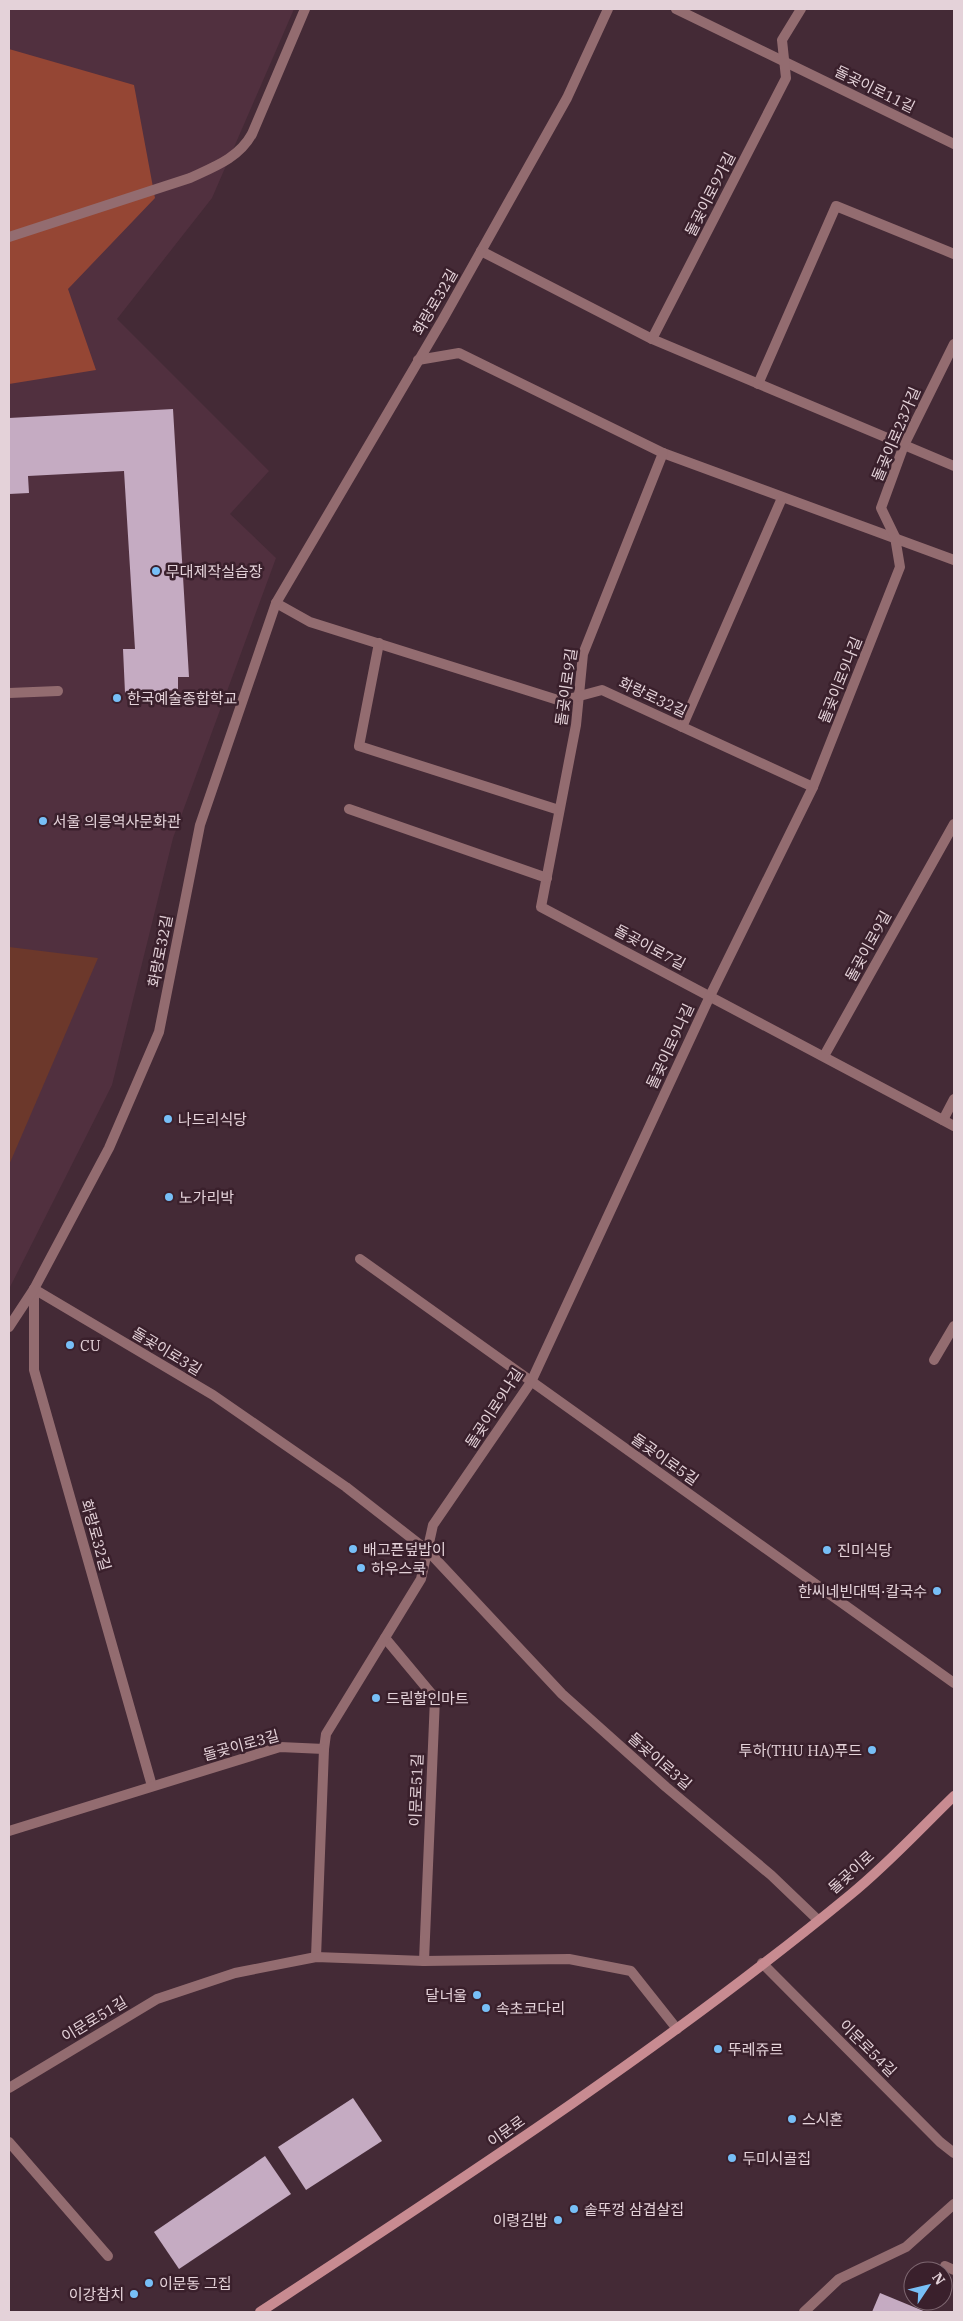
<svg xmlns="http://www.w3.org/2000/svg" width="963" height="2321" font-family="'IBM Plex Serif','Noto Sans KR',serif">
<rect width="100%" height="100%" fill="#442a36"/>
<polygon fill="#51303f" points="9,9 294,9 212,198 117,319 269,471 230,514 276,558 173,838 112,1085 9,1289"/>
<polygon fill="#6c382b" points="9,947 98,958 9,1165"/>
<polygon fill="#954634" points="9,49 134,85 155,198 68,289 96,370 9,384"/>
<g fill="#c5abc2">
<polygon points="173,409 189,677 178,677 178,690 125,693 123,649 135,649 124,471 28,476 29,493 9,494 9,418"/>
<polygon points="353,2098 382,2141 306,2190 278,2147"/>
<polygon points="265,2156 291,2194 179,2269 154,2232"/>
<polygon points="880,2293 926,2312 872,2312"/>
</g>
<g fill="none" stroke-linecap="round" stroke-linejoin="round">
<g stroke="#936c70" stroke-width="10">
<path d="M9,237L190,178C214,167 239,158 252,134L305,9"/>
<polyline points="9,693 58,691"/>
</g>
<g stroke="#936c70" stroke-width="10">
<polyline points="676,9 954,144"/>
<polyline points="481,251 652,339 954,466"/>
<polyline points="652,339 786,78 782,40 801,9"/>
<polyline points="418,360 459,353 663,453 954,560"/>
<polyline points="758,384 836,206 954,254"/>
<polyline points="663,453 583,654 576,725 541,907 954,1126"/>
<polyline points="276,603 310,622 561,701 602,690 813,787"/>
<polyline points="379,643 359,746 559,810"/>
<polyline points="682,727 782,498"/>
<polyline points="349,809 547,878"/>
<polyline points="824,1056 954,824"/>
<polyline points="943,1120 954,1099"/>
<polyline points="360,1259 954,1683"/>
<polyline points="34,1289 213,1395 346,1487 428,1551 562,1694 666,1787 771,1875 818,1920"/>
<polyline points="34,1289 34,1370 152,1786"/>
<polyline points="934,1360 954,1326"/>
<polyline points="385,1638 435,1698 424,1961"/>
<polyline points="9,1831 280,1747 324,1749 326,1734 421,1579 433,1525 531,1382 710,996 813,787 900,567 895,537 881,508 904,445 954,344"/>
<polyline points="316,1957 324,1749"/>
<polyline points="762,1963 940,2142 954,2153"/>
<polyline points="9,2088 157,1999 235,1973 316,1957 424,1961 569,1959 631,1971 677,2029"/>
<polyline points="9,2142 108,2256"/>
<polyline points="945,2266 954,2270"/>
<polyline points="804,2312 839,2279 906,2247 954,2204"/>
</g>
<polyline stroke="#936c70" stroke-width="10" points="9,1327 34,1289 109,1148 159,1032 200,825 276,603 443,319 567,98 608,9"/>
<path stroke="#c88b91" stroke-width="10" d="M260,2312C461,2180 664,2048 850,1895C887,1865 920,1829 954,1796"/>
</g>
<g fill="#77bff7" stroke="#3a202c" stroke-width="2">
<circle cx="156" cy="571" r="5"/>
<circle cx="117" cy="698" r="5"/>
<circle cx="43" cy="821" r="5"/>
<circle cx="168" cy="1119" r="5"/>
<circle cx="169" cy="1197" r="5"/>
<circle cx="70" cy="1345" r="5"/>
<circle cx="353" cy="1549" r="5"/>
<circle cx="827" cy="1550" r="5"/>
<circle cx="361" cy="1568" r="5"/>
<circle cx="937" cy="1591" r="5"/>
<circle cx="376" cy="1698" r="5"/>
<circle cx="872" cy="1750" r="5"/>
<circle cx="477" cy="1995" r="5"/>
<circle cx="486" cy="2008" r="5"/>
<circle cx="718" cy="2049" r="5"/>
<circle cx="792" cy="2119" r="5"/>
<circle cx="732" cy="2158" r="5"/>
<circle cx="574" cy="2209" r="5"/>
<circle cx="558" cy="2220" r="5"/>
<circle cx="149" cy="2283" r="5"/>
<circle cx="134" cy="2294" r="5"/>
</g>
<g text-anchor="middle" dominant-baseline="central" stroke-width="5" stroke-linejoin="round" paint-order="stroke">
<g font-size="15" fill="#e4d2d9" stroke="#3a202c">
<text transform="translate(875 89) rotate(26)">돌곶이로11길</text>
<text transform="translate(710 194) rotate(-63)">돌곶이로9가길</text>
<text transform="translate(435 302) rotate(-60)">화랑로32길</text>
<text transform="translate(896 434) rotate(-67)">돌곶이로23가길</text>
<text transform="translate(840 680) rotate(-68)">돌곶이로9나길</text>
<text transform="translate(566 687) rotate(-82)">돌곶이로9길</text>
<text transform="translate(653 697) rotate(25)">화랑로32길</text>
<text transform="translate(868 946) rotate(-61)">돌곶이로9길</text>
<text transform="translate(650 947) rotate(28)">돌곶이로7길</text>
<text transform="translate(160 951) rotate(-79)">화랑로32길</text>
<text transform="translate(670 1046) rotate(-65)">돌곶이로9나길</text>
<text transform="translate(167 1351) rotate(31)">돌곶이로3길</text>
<text transform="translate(494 1408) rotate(-57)">돌곶이로9나길</text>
<text transform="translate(665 1459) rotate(35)">돌곶이로5길</text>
<text transform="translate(96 1535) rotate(74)">화랑로32길</text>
<text transform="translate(241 1745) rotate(-15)">돌곶이로3길</text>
<text transform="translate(660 1761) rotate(41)">돌곶이로3길</text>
<text transform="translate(416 1790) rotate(-88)">이문로51길</text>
<text transform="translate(851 1872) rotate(-42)">돌곶이로</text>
<text transform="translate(94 2019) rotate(-31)">이문로51길</text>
<text transform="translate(868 2048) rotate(45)">이문로54길</text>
<text transform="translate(506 2131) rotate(-35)">이문로</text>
</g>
<g font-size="15" fill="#e4d2d9" stroke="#3a202c" text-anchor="start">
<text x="166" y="571">무대제작실습장</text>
<text x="127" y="698">한국예술종합학교</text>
<text x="53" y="821">서울 의릉역사문화관</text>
<text x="178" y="1119">나드리식당</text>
<text x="179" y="1197">노가리박</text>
<text x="80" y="1345">CU</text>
<text x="363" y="1549">배고픈덮밥이</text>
<text x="837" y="1550">진미식당</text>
<text x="371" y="1568">하우스쿡</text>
<text x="927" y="1591" text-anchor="end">한씨네빈대떡·칼국수</text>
<text x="386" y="1698">드림할인마트</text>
<text x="862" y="1750" text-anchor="end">투하(THU HA)푸드</text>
<text x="467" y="1995" text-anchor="end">달너울</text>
<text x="496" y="2008">속초코다리</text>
<text x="728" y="2049">뚜레쥬르</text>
<text x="802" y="2119">스시혼</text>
<text x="742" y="2158">두미시골집</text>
<text x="584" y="2209">솥뚜껑 삼겹살집</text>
<text x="548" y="2220" text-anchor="end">이령김밥</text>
<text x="159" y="2283">이문동 그집</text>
<text x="124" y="2294" text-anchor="end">이강참치</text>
</g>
</g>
<rect width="963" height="2321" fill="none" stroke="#e4d2d9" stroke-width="20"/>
<g transform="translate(928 2286) rotate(55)"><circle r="24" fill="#3a202c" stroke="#7e6771"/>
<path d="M0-4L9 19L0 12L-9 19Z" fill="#77bff7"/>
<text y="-8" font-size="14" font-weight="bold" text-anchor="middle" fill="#e4d2d9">N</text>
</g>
</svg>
